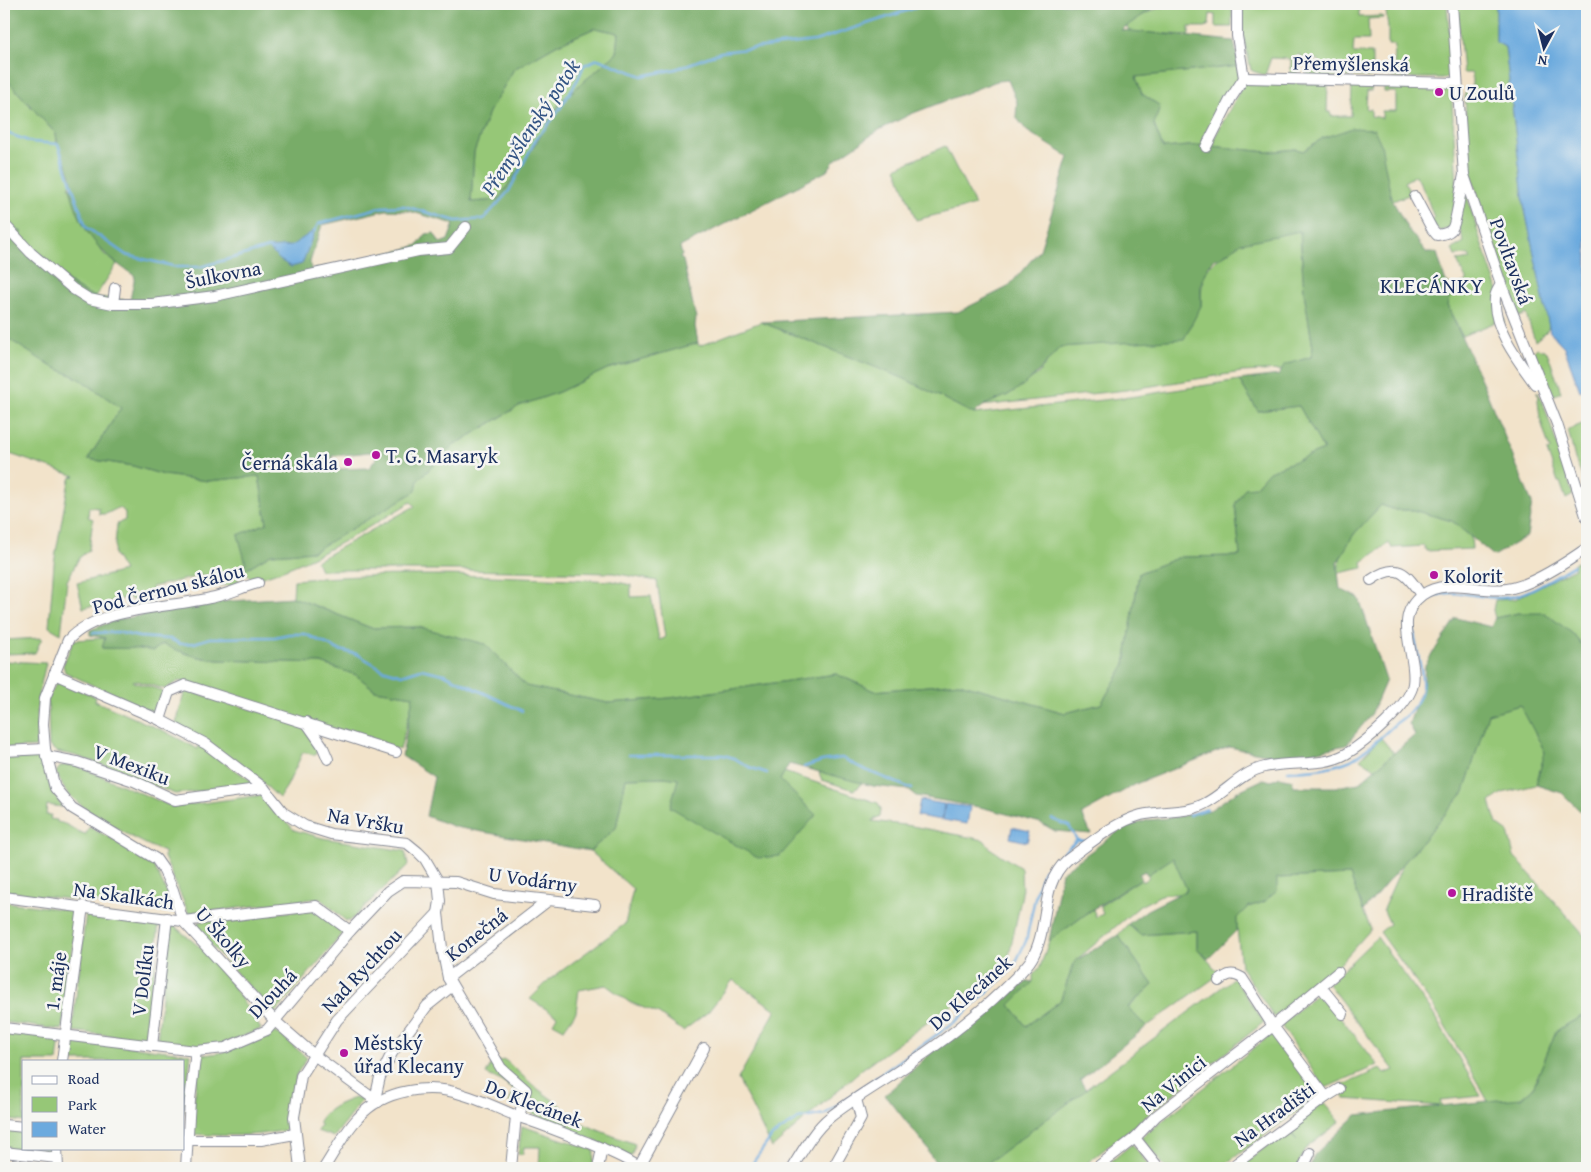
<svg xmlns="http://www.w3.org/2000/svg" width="1591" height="1172" font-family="'Gentium Book Plus',serif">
<rect width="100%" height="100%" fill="#f6f6f2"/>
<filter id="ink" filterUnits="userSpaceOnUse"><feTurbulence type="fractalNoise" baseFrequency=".02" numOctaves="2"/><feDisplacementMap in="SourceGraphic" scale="10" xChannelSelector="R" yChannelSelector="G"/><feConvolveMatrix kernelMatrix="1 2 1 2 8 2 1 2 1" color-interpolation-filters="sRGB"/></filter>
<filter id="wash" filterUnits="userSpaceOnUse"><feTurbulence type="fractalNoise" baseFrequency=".0096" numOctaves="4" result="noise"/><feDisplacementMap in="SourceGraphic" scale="20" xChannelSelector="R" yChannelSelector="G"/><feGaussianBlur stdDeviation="1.12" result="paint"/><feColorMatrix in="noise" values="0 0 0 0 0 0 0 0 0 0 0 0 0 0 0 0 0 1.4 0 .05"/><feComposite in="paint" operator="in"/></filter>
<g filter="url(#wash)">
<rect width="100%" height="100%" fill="#f2e3ca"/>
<g fill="#96c777" stroke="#587b6a">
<polygon points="1175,4 1232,4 1232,27 1215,27 1215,15 1210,14 1209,25 1207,25 1207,27 1189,27 1189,35 1129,32 1126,24 1153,10"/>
<polygon points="1241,4 1359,4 1359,17 1382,16 1383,18 1368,19 1369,40 1354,40 1353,53 1372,53 1372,77 1307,76 1307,69 1319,69 1319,60 1301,58 1301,54 1298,55 1297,76 1290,76 1291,59 1271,58 1265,75 1255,72 1251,70 1244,38 1242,38"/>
<polygon points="1385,4 1447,4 1453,78 1394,78 1381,72 1381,71 1394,71 1395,45 1388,45 1388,27"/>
<polygon points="1457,4 1496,4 1496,42 1505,47 1524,205 1549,326 1546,332 1535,341 1526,314 1518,317 1468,166 1465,93 1472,93 1472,73 1463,73"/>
<polygon points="595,28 619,33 617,53 561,101 536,143 498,200 471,202 474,152 489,112 514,69 556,45"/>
<polygon points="1239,66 1239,80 1202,145 1163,148 1154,125 1160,106 1142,94 1135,77"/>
<path d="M4,77L56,134L57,144L72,182L69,186L87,231L104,254L117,264L95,297C70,291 24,238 4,219Z"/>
<polygon points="1244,83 1328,83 1327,112 1330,112 1331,116 1351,116 1352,84 1372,84 1371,91 1367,91 1366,109 1371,109 1371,116 1382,118 1382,111 1396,111 1396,92 1384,92 1384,85 1451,86 1457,185 1452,224 1449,228 1440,231 1430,222 1434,218 1426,195 1416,175 1404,182 1411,194 1393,201 1374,129 1363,129 1323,138 1303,151 1296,149 1268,152 1210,146"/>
<polygon points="945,146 975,205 916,220 896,168"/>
<polygon points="1465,189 1480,239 1504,307 1500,309 1505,322 1501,324 1496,322 1462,336 1447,305 1453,287 1467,281 1457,261 1471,259 1469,255 1455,256 1452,249 1464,242 1458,223"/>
<path d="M1297,230L1300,231L1304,292L1313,348L1311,357L1284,365L1282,370L1242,372L1126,390L981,406L1008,395L1038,374L1059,347L1088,345L1201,306C1201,285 1202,267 1222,257C1228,253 1234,247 1241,243C1256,237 1281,236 1297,230Z"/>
<path d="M761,322L903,378L974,414L1130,397L1239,380L1258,411L1299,406L1324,450L1270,471L1255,487L1235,505L1240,556L1180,557L1139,573L1125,664L1101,704L1065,713L959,683L875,691L836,674L670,698L608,703L526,686L485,644L419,627L371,628L293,597L294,580C400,571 507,576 613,581L631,585V597L651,596L659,640L665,638L657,581L613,573L459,570H320L316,561L415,506L411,502C361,532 310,564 253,580L247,575L239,573L271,554L314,551L418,480L453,446L519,406L559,392L607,369L698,343L699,346Z"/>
<polygon points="4,336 27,349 49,365 80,379 121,408 88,459 133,466 164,475 208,481 259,476 267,524 246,565 237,571 239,577 236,586 219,585 210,577 204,575 152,587 153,594 131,600 130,597 83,608 77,583 124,571 114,554 117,524 125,520 125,513 122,509 118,508 106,514 99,514 99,508 89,507 88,517 93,519 89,550 79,558 67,581 61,634 49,627 54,563 68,486 71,477 75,476 4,452"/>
<polygon points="1537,348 1544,350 1548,354 1561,392 1555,395 1549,394 1533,356 1534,351"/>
<polygon points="1537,391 1546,411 1573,495 1566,499 1560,482 1558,482 1547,451 1550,450 1540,418"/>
<polygon points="1584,423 1587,430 1587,489 1575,459 1568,430"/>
<path d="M1381,505L1395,510H1413L1452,521L1471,537L1472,549L1426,551L1424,546L1392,548L1389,543L1362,562L1363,568L1339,573C1335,549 1365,522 1381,505Z"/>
<polygon points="1587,558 1587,652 1572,633 1518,613 1495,618 1493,610 1495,600 1515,599 1575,568 1573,564"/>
<polygon points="42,638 35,653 4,654 4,640"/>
<path d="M105,638L102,648C119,649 137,647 153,651L163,644C182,653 198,658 218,660L321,663L356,675L375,690L414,696L400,750L179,681L165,689L133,680V682L161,690L163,692L160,711L157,713L126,701L65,672L63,665L74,640Z"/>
<polygon points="4,661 46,663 38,697 36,747 4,748"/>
<polygon points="57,682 60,682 96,697 95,701 164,731 198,749 199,745 256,784 248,786 175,794 109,767 73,755 57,752 49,746 48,699"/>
<polygon points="185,690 303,724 318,748 315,755 303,752 287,786 279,798 262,782 260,778 176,724"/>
<polygon points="1521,705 1545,752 1536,785 1502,793 1490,802 1497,824 1508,832 1514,856 1587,939 1587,1013 1556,1031 1533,1088 1521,1099 1488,1101 1435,1009 1380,932 1390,924 1383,909 1403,864 1464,792 1488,713"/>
<polygon points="1381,738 1394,753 1375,769 1360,759"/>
<path d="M39,757L51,788L62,807L47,805L46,815H51L50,819L57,820V822C71,824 74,832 86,834L89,827L150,858L174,907L173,912L4,891V759Z"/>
<path d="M75,765L173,807L262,795L294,830L323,838L405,851L408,865L350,921H346L320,898L189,914L164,857V852C140,843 80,810 65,790C62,785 59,778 56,772L61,766Z"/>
<polygon points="822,768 862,781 859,787 853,790 822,780 819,773"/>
<polygon points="784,772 878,803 881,809 880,816 872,821 912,826 984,840 991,849 1021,868 1022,894 1007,966 862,1069 772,1148 738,1079 776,1010 733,980 708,1012 683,1031 659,1014 629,1002 606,985 579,990 576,1012 564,1029 553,1023 557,1016 530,999 549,980 625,924 633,889 590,851 616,828 626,778 664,777 678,778 780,780"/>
<polygon points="1173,857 1187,890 1179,894 1163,894 1140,906 1075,961 1060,1001 1026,1026 1010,1005 1033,982 1033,975 1040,967 1049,941 1093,909 1096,917 1103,914 1100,906 1141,879 1143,882 1149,878 1147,875"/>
<polygon points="1350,875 1363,911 1371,929 1339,965 1316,987 1274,1017 1241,967 1236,918 1248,907 1264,902 1276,878"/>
<polygon points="4,902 78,911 62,1030 4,1022"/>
<polygon points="314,909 344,932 274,1014 199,932 198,922"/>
<polygon points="86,913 159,921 148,1040 72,1031"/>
<polygon points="170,924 173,925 201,948 231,983 261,1029 223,1044 200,1047 157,1041"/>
<polygon points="1128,924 1140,935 1197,931 1197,948 1220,974 1146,1027 1128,1008 1153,985 1118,935"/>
<polygon points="1377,937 1432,1012 1481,1096 1440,1100 1442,1106 1345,1099 1339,1087 1380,1069 1384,1074 1394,1070 1328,984"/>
<polygon points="1234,978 1264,1022 1081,1168 981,1168"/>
<polygon points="1318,993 1322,994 1378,1065 1325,1088 1282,1027 1283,1022"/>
<polygon points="4,1031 60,1039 57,1061 24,1061 24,1122 4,1119"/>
<path d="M270,1031L281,1035L307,1058L296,1075L291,1129C257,1137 224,1136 190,1134L200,1055C225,1054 249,1046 270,1031Z"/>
<polygon points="1273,1033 1319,1095 1220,1168 1166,1168 1141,1138"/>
<polygon points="70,1039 191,1054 184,1113 184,1061 67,1061"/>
<path d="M505,1060L534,1086L561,1106C566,1121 617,1137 635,1144L631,1157L509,1103L514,1090L507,1086L508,1084L486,1074L492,1062Z"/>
<path d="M354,1098H360L362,1100L334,1137L317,1131L321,1125L318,1123C325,1109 340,1103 354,1098Z"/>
<polygon points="1324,1102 1340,1122 1305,1149 1297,1168 1239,1168 1287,1130 1297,1140 1289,1130"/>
<polygon points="522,1126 594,1150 593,1168 574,1168 574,1164 556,1163 556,1168 539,1168 540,1147 524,1147 523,1154 518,1154"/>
<polygon points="4,1128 24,1130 24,1148 51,1148 51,1154 4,1150"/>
<polygon points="1132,1144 1151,1168 1103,1168"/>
</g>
<g fill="#78ac68" stroke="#4a6e63" fill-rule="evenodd">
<path d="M4,4H1159L1121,30L1234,41L1239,66L1136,77L1142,94L1160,106L1154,125L1163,148L1202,145L1268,152L1296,149L1303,151L1323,138L1352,128L1374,129L1381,144L1391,197L1407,228L1427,253H1437L1445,280L1453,287L1447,305L1483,384L1532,503L1527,536L1494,556L1452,521L1413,510H1395L1381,505L1354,534L1337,563L1340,589L1359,598L1386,680L1371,715L1346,745L1286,758L1229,747L1138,783L1082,814L1091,834L1055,831L1041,823L984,808L916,796L908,790L873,786L789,764L780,780L816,815L780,856L758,858L670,807L678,779L664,777L626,778L616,828L590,851L455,827L426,816L434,777L402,756L413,696L375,690L356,675L321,663L218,660C198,658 182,653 163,644L153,651C137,647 119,649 102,648L105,638L90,635V630L116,620L216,602L293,597L371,628L419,627L485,644L526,686L608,703L670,698L836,674L875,691L959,683L1065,713L1101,704L1125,664L1139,573L1180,557L1240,556L1235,504L1245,488L1255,487L1269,471L1324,450L1299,406L1258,411L1239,380L1279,375L1284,365L1311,357L1313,348L1304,292L1300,231L1241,243L1221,257L1215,259L1209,265L1201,285V306L1184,339L1060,347C1044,366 1030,383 1008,395C994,402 985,402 974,414L905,379L761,322L958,312L1008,287L1040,250L1069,157L1027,131L1016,117L1017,102L1008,80L997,81L911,114L879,130L835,160L827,171L680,247L682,255L680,258L683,260L696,318L695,326L698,343L607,369L559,392L519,406L453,446L418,480L416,491L314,551L271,554L239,573L236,571L246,564L238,535L267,523L259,476L208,481L164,475L133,466L88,459L121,408L80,379L49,365L4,336V222L22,232L20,234L73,286L95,297L130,300L135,276C100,254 82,233 71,192C70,188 72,185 72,181C69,166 58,151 56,134L4,77ZM595,28L619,33L617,53L561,101L536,143L498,200L471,202L474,152L489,112L514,69L556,45ZM386,210L409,211L454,224L448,240L440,243L434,233L426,234L418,245L402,250L311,270L310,262L322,225ZM369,452L376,453V459L369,468L337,469L331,465L333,455L335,456Z"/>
<polygon points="1518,613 1545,613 1572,633 1587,652 1587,818 1562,793 1536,785 1545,752 1520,705 1488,714 1464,792 1363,911 1350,875 1277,878 1277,891 1264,902 1248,907 1237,918 1237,930 1208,959 1197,948 1197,931 1140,935 1128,924 1147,910 1187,890 1173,858 1147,875 1145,871 1139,874 1141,879 1093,909 1049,941 1062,872 1123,828 1149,820 1176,817 1210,810 1236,792 1264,779 1271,781 1280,777 1292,780 1294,787 1336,787 1359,783 1415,735 1409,724 1424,681 1425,665 1456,618 1491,627 1495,618"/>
<polygon points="1118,935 1153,985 1128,1007 1146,1027 1080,1080 1086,1090 981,1168 940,1168 928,1152 929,1150 885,1095 942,1043 1028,981 1033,982 1010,1005 1026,1026 1060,1001 1075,961"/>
<polygon points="1587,1013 1587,1168 1310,1168 1314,1155 1357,1115 1488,1101 1521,1098 1533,1088 1556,1031"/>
</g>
<g fill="#6caade" stroke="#446c9e">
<polygon points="1496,4 1587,4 1587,388 1580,391 1564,347 1550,332 1524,205 1505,47 1496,42"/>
<polygon points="315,230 302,264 291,267 280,260 268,248 291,246"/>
<polygon points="920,800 944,804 942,820 917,816"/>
<polygon points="945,804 970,807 967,824 943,820"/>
<polygon points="1012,827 1030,831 1027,842 1010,838"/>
</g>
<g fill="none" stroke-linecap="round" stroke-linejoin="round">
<g stroke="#6caade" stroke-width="2.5">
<polyline points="4,132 31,142 58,144 86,227 126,255 177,267 200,267 268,248 271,249"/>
<polyline points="314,232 318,224 382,207 404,206 456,221 484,219 509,191 536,139 556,115 578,79 584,65 598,59 642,76 676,69 721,52 815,41 927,4"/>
<polyline points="93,633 117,632 139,637 170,639 181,644 194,643 210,638 275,637 289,634 305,634 339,650 357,654 382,669 402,675 421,669 444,674 522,711"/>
<polyline points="629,755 723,755 734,758 749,767 767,773"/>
<polyline points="804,767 822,761 842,758 863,769 912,789"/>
<path d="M1288,771C1309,770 1331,769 1351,760C1367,751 1381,737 1395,724C1401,720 1408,715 1412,709C1416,704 1421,696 1422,689C1426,665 1402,624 1422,605C1446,580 1482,603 1510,597C1531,593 1555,576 1574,565"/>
<polyline points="1189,815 1207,809"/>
<polyline points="1052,819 1069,826 1077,840 1086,841"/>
<polyline points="750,1168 754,1161 772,1136 798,1119 825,1114 956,1021 1013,968 1026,941 1037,888 1044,870 1077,840"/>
</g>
</g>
</g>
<g filter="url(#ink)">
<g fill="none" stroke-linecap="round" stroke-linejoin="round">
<g stroke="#868994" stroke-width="12">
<g id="minor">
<polyline points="1452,4 1464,175 1501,284 1557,424 1587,519"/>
<polyline points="1244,78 1457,83"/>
<polyline points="1206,147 1231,98 1244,78 1237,36 1237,4"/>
<path d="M1415,197L1432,229L1437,235C1442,234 1447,234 1451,230C1456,226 1461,186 1464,175"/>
<polyline points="4,224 31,253 73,289 89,299 113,304 152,304 215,296 418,251 449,248 466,227"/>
<path d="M1501,284C1499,288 1495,293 1495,298C1492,327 1519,362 1535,384L1540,382"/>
<polyline points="113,304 115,288"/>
<path d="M1371,580C1397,562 1406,572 1421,595"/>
<path d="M258,583C242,587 227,595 210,598C169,608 98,607 68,640L45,698L43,724L45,749L55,788L72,808L156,859L163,869L173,890L183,921L275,1021L314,1055L378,1102"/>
<polyline points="54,674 160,720 206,744 264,788 284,813 305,826 331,834 407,843 418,852 425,859 438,881 440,901 438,913 442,948 448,978 501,1068 526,1090 519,1117"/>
<polyline points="160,720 169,692 185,685 396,752"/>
<polyline points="306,722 322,745 328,759"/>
<polyline points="4,751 45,749"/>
<polyline points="46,756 77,762 134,781 175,800 264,788"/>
<polyline points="4,897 183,921 316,906 350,931"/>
<polyline points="448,978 549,900"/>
<path d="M1219,981C1228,974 1232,972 1242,978L1273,1026L1326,1097"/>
<polyline points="1321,987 1343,1014"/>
<polyline points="4,1028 196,1051 225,1048 267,1030 350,931 388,891 403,881 456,882 494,894 595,905"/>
<polyline points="152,1046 167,918"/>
<polyline points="62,1061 83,906"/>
<polyline points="378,1102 376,1095 380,1077 392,1053 427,1006 452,986"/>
<polyline points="4,1125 24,1127"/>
<polyline points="1135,1138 1159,1168"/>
<polyline points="184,1140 261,1140 295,1134"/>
<polyline points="57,1148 58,1168"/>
<polyline points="4,1152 57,1158"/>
<polyline points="639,1167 704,1048"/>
<polyline points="186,1168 190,1100 196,1051"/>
<polyline points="300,1168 294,1117 301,1076 337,1020 438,913"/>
<path d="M324,1168C335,1151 344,1133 358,1118C383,1089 430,1083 464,1095C485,1101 504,1112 525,1119C546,1126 568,1135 589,1143C606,1150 625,1157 640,1168"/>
<polyline points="511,1168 516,1116"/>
<polyline points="598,1168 602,1148"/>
<path d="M792,1168C803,1150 814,1130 830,1117C854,1098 881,1083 906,1066C944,1041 983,1011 1015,978C1021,972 1028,965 1032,958C1050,928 1039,885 1067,860C1091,843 1113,823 1141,815C1162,810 1185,814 1204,804C1226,793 1241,772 1265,767C1293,760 1321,768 1346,754C1365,743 1410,705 1413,684C1418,654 1391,618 1422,595C1446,577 1480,593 1507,589C1531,586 1567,562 1587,548"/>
<polyline points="833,1168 861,1118 856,1099"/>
<polyline points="1096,1168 1135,1138 1156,1116 1273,1026 1338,972"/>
<polyline points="1230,1168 1326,1097 1339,1089"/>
<polyline points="1303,1168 1310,1153"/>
</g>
</g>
<use href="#minor" stroke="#fff" stroke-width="10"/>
</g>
</g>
<g fill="#b5179e" stroke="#f6f6f2" stroke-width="2">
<circle cx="1439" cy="92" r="5"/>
<circle cx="376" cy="455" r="5"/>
<circle cx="348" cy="462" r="5"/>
<circle cx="1434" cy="575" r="5"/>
<circle cx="1452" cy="893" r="5"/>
<circle cx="344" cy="1053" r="5"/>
</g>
<g text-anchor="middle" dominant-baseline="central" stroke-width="5" stroke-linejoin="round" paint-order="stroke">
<g font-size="20" fill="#1b2f5e" stroke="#f6f6f2">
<text transform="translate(1351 63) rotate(1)">Přemyšlenská</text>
<text transform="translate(1512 261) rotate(70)">Povltavská</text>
<text transform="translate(223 274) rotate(-11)">Šulkovna</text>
<text transform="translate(168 588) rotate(-14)">Pod Černou skálou</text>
<text transform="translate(132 764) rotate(21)">V Mexiku</text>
<text transform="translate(366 820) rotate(10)">Na Vršku</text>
<text transform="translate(533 879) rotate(8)">U Vodárny</text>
<text transform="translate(124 895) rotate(8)">Na Skalkách</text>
<text transform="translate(476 934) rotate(-38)">Konečná</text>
<text transform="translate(224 937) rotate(49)">U Školky</text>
<text transform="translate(361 970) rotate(-47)">Nad Rychtou</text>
<text transform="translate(142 980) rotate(-83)">V Dolíku</text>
<text transform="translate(55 981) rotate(-82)">1. máje</text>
<text transform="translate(970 992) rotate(-41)">Do Klecánek</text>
<text transform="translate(272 993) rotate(-46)">Dlouhá</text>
<text transform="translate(1173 1083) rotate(-39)">Na Vinici</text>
<text transform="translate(534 1103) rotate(21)">Do Klecánek</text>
<text transform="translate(1274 1114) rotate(-36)">Na Hradišti</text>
</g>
<g font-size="20" fill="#1b2f5e" stroke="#f6f6f2" text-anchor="start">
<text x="1449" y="92">U Zoulů</text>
<text x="386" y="455">T. G. Masaryk</text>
<text x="338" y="462" text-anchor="end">Černá skála</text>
<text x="1444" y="575">Kolorit</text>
<text x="1462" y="893">Hradiště</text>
<text x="354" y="1042">Městský<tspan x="354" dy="23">úřad Klecany</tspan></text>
</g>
<g font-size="21" font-style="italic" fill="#335484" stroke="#f6f6f2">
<text transform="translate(530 127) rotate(-56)">Přemyšlenský potok</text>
</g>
<g font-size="21" letter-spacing="1" fill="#1b2f5e" stroke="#f6f6f2">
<text x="1432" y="285">KLECÁNKY</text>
</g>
</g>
<rect width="1591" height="1172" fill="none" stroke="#f6f6f2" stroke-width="20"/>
<rect x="22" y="1060" width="162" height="90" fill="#f6f6f2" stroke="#9ea6b7"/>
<rect x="32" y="1076" width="25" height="8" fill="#ffffff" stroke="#9ea6b7"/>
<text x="68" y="1084" font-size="15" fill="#1b2f5e">Road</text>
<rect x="32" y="1097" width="25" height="15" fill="#96c777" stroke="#9ea6b7"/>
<text x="68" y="1110" font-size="15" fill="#1b2f5e">Park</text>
<rect x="32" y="1122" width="25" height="15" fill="#6caade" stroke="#9ea6b7"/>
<text x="68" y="1134" font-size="15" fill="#1b2f5e">Water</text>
<g transform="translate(1544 48) rotate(187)" stroke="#f6f6f2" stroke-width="4" paint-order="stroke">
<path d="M0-4L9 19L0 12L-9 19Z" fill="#1b2f5e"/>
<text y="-8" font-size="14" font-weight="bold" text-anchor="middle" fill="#1b2f5e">N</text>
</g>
</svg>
